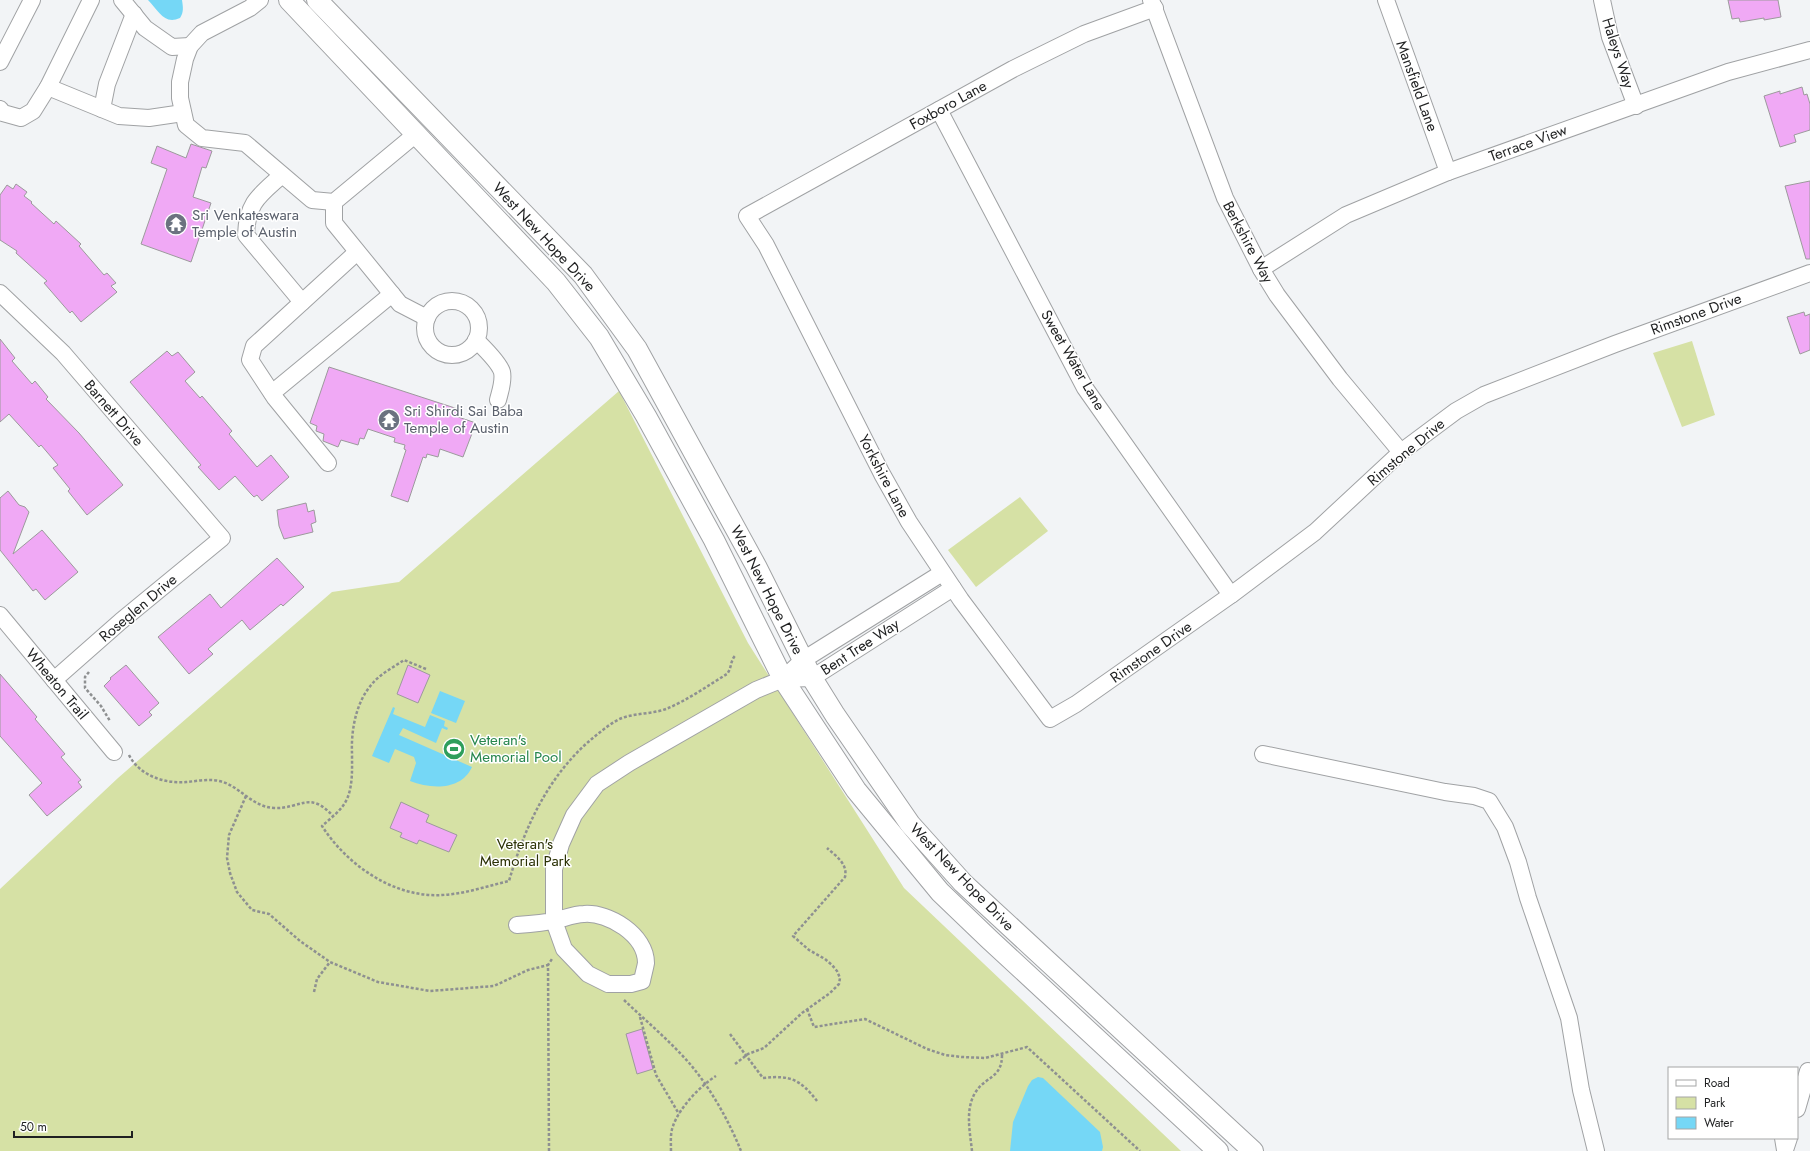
<svg xmlns="http://www.w3.org/2000/svg" width="1810" height="1151" font-family="Jost,sans-serif">
<rect width="100%" height="100%" fill="#f2f4f6"/>
<g fill="#d6e1a5">
<polygon points="1692,341 1715,415 1682,427 1653,353"/>
<polygon points="619,391 748,643 904,888 1181,1151 0,1151 0,889 118,778 332,592 399,582"/>
<polygon points="1020,497 1048,531 976,587 948,550"/>
</g>
<g fill="#75d7f6">
<path d="M148,0H182C183,7 184,12 180,18C164,25 159,11 148,0Z"/>
<polygon points="440,691 465,701 456,723 431,713"/>
<path d="M393,707L395,708L393,714L425,727L430,715L445,721L444,726L448,728L447,730L442,728L436,743L403,728L399,735L472,767C461,791 431,789 410,781L416,763L414,757L395,749L389,763L372,756Z"/>
<polygon points="1038,1077 1043,1078 1100,1132 1103,1147 1102,1151 1010,1151 1013,1122 1028,1086 1032,1080"/>
</g>
<g fill="#f0a9f5" stroke="#9c9a9c">
<polygon points="1728,0 1778,0 1781,17 1764,20 1764,18 1740,22 1739,18 1732,19"/>
<polygon points="1802,87 1804,95 1807,94 1810,104 1810,130 1794,135 1796,142 1780,147 1764,96 1780,91 1780,94"/>
<polygon points="191,144 212,151 206,168 202,167 193,197 211,203 191,262 141,244 167,169 151,163 157,146 186,158"/>
<polygon points="1810,181 1810,259 1806,259 1785,186"/>
<polygon points="16,184 27,192 24,196 32,202 31,203 54,224 56,221 81,244 79,246 104,275 107,273 116,283 111,286 117,292 81,322 72,311 70,313 44,283 47,281 16,253 17,251 0,240 0,195 7,185 13,189"/>
<polygon points="1804,312 1805,316 1810,314 1810,350 1800,354 1787,317"/>
<polygon points="0,339 15,358 12,361 32,384 35,381 48,397 46,399 79,433 123,485 87,515 68,491 70,489 53,468 58,465 41,445 39,447 9,414 0,422"/>
<polygon points="167,351 172,356 178,352 195,372 185,381 200,398 202,396 232,431 229,434 257,467 271,455 289,477 262,501 257,495 254,497 251,494 235,476 219,490 198,467 201,465 130,382"/>
<polygon points="329,367 461,410 458,417 476,423 463,457 440,449 438,457 427,454 426,458 423,457 408,502 391,496 406,450 404,449 405,445 394,442 395,438 368,429 364,439 360,438 358,445 341,440 338,447 323,441 324,434 316,431 317,426 310,423"/>
<polygon points="8,491 19,505 25,507 29,512 13,554 42,530 78,572 45,600 36,589 33,591 0,550 0,498"/>
<polygon points="306,503 308,512 314,510 316,522 311,524 313,532 284,539 279,526 277,510"/>
<polygon points="277,558 304,587 283,606 281,604 250,630 242,620 208,649 213,654 189,674 158,637 210,594 221,608"/>
<polygon points="126,665 159,703 149,712 152,715 139,726 104,686 111,679 110,678"/>
<polygon points="408,665 430,675 418,703 397,694"/>
<polygon points="0,674 37,717 35,719 65,754 61,757 81,780 78,782 82,787 47,816 29,795 42,783 0,736"/>
<polygon points="401,802 429,815 426,822 457,835 449,852 419,840 417,844 400,837 402,833 390,828"/>
<polygon points="642,1029 653,1069 637,1074 626,1034"/>
</g>
<g fill="none" stroke-linecap="round" stroke-linejoin="round">
<g stroke="#a0a2a4" stroke-width="18">
<g id="minor">
<polyline points="122,0 145,28 172,47 190,46"/>
<polyline points="260,0 250,8 202,33 190,46 185,59 180,82 180,98 186,125 202,138 245,143 312,200 334,202 416,134"/>
<polyline points="1151,0 1225,198 1261,269 1277,295 1340,379 1401,452"/>
<polyline points="1386,0 1448,172"/>
<polyline points="1602,0 1610,37 1636,106"/>
<polyline points="1155,8 1084,34 1013,69 747,216 766,245 882,474 909,522 961,600 1050,719 1076,704 1231,595 1315,532 1401,452 1456,411 1484,395 1615,344 1810,273"/>
<polyline points="0,62 32,0"/>
<polyline points="48,87 119,116 149,118 183,113"/>
<polyline points="0,109 3,113 21,118 33,111 48,87 91,0"/>
<polyline points="102,109 107,84 134,14"/>
<polyline points="939,110 1085,388 1231,595"/>
<path d="M282,175C260,195 247,202 246,235L302,302"/>
<polyline points="334,202 334,223 400,304 427,318"/>
<polyline points="1261,269 1346,215 1448,172 1728,72 1810,50"/>
<polyline points="0,293 63,353 222,538 121,621 54,680"/>
<circle cx="452" cy="328" r="27"/>
<path d="M476,340C483,347 499,362 502,372C504,381 500,392 498,400"/>
<polyline points="272,393 392,294"/>
<polyline points="328,463 275,398 250,360 254,346 357,252"/>
<polyline points="0,615 114,752"/>
<polyline points="783,679 812,678 953,588"/>
<polyline points="1263,754 1445,792 1474,796 1489,801 1505,827 1518,862 1528,898 1569,1018 1581,1090 1596,1151"/>
<path d="M517,925C531,924 544,923 557,920C565,918 575,914 584,914C609,912 646,935 646,963C645,969 643,975 642,981L631,984H608L588,974L564,949L554,921V869L561,844L574,815L597,784L629,763L756,690L783,679L803,660L942,573"/>
<polyline points="1797,1109 1808,1071"/>
<polyline points="1783,1138 1785,1150 1789,1138"/>
</g>
</g>
<g stroke="#a0a2a4" stroke-width="22">
<g id="major">
<polyline points="289,0 556,282 599,337 646,416 714,540 783,679 856,790 940,892 989,939 1218,1151"/>
<polyline points="317,0 583,275 637,349 756,566 812,678 835,715 910,824 963,883 991,909 1253,1151"/>
</g>
</g>
<g stroke="#8e9091" stroke-width="2.5" stroke-dasharray="3 2" stroke-linecap="butt">
<path d="M426,669L404,660C394,667 380,674 372,684C356,702 351,730 352,753C352,769 353,785 347,799C342,810 331,818 322,826C347,865 394,898 442,895C465,894 487,886 509,881C525,826 549,774 594,737C603,730 612,722 622,718C636,713 652,714 666,709C686,701 709,685 727,674C732,668 730,660 736,655"/>
<polyline points="89,672 85,677 85,688 101,706 110,721"/>
<path d="M129,755C139,775 164,784 186,782C198,781 211,778 223,782C241,788 253,807 274,808C301,809 309,790 333,816"/>
<polyline points="246,796 229,835 227,858 230,873 237,892 252,910 269,914 300,941 330,962 378,982 430,991 494,986 528,970 548,965"/>
<polyline points="314,992 317,979 330,962"/>
<path d="M624,1000C646,1021 670,1041 690,1064C711,1089 729,1121 741,1151"/>
<polyline points="807,1009 814,1027 865,1019 927,1049 945,1055 962,1057 985,1058 1027,1047 1140,1151"/>
<polyline points="640,1017 656,1075 679,1114"/>
<path d="M730,1034L763,1078C790,1075 800,1079 817,1101"/>
<path d="M735,1064L748,1054L764,1048L802,1013L830,993L839,984L840,978L837,971L832,965L825,959L809,950L793,936L845,877C848,864 836,856 827,848"/>
<polyline points="549,1151 548,965 552,959"/>
<path d="M671,1151C671,1143 670,1134 673,1126C679,1108 701,1085 716,1076"/>
<path d="M972,1151C970,1132 965,1110 975,1093C985,1076 1002,1079 1002,1055"/>
</g>
<use href="#minor" stroke="#fff" stroke-width="16"/>
<use href="#major" stroke="#fff" stroke-width="20"/>
</g>
<defs>
<g id="temple-disc" transform="scale(1.15)"><circle r="9.5" fill="#6b7280" stroke="#fff"/><path d="M0-6L5-2H3V0L6.5 2.5H4V6H1.5V3h-3V6H-4V2.5H-6.5L-3 0V-2H-5Z" fill="#fff"/></g>
<g id="stadium-disc" transform="scale(1.15)"><circle r="9.5" fill="#2e9e5b" stroke="#fff"/><path d="M0-5a6.5 5 0 1 0 0 10a6.5 5 0 1 0 0-10ZM-3.5-1.8h7v3.6h-7Z" fill="#fff"/></g>
</defs>
<g fill-rule="evenodd">
<use href="#temple-disc" x="176" y="224"/>
<use href="#temple-disc" x="389" y="420"/>
<use href="#stadium-disc" x="454" y="749"/>
</g>
<g text-anchor="middle" dominant-baseline="central" stroke-width="3" stroke-linejoin="round" paint-order="stroke">
<g font-size="15" fill="#1f2021" stroke="#fff">
<text transform="translate(1618 53) rotate(72)">Haleys Way</text>
<text transform="translate(1417 86) rotate(70)">Mansfield Lane</text>
<text transform="translate(948 105) rotate(-29)">Foxboro Lane</text>
<text transform="translate(1528 143) rotate(-20)">Terrace View</text>
<text transform="translate(544 237) rotate(47)">West New Hope Drive</text>
<text transform="translate(1248 242) rotate(62)">Berkshire Way</text>
<text transform="translate(1696 314) rotate(-20)">Rimstone Drive</text>
<text transform="translate(1073 360) rotate(60)">Sweet Water Lane</text>
<text transform="translate(114 413) rotate(49)">Barnett Drive</text>
<text transform="translate(1406 452) rotate(-40)">Rimstone Drive</text>
<text transform="translate(884 476) rotate(62)">Yorkshire Lane</text>
<text transform="translate(767 590) rotate(63)">West New Hope Drive</text>
<text transform="translate(138 608) rotate(-40)">Roseglen Drive</text>
<text transform="translate(860 647) rotate(-33)">Bent Tree Way</text>
<text transform="translate(1151 652) rotate(-35)">Rimstone Drive</text>
<text transform="translate(57 684) rotate(50)">Wheaton Trail</text>
<text transform="translate(962 877) rotate(46)">West New Hope Drive</text>
</g>
<g font-size="15" fill="#5b616d" stroke="#fff" text-anchor="start">
<text x="192" y="215">Sri Venkateswara<tspan x="192" dy="17">Temple of Austin</tspan></text>
<text x="404" y="411">Sri Shirdi Sai Baba<tspan x="404" dy="17">Temple of Austin</tspan></text>
</g>
<g font-size="15" fill="#27864d" stroke="#fff" text-anchor="start">
<text x="470" y="740">Veteran's<tspan x="470" dy="17">Memorial Pool</tspan></text>
</g>
<g font-size="15" fill="#2b3105" stroke="#fff">
<text x="525" y="844">Veteran's<tspan x="525" dy="17">Memorial Park</tspan></text>
</g>
</g>
<rect x="1668" y="1067" width="130" height="72" fill="#ffffff" stroke="#a5a6a6"/>
<rect x="1676" y="1080" width="20" height="6" fill="#ffffff" stroke="#a5a6a6"/>
<text x="1704" y="1087" font-size="12" fill="#1f2021">Road</text>
<rect x="1676" y="1097" width="20" height="12" fill="#d6e1a5" stroke="#a5a6a6"/>
<text x="1704" y="1107" font-size="12" fill="#1f2021">Park</text>
<rect x="1676" y="1117" width="20" height="12" fill="#75d7f6" stroke="#a5a6a6"/>
<text x="1704" y="1127" font-size="12" fill="#1f2021">Water</text>
<path d="M14 1131v6h118v-6" fill="none" stroke="#1f2021" stroke-width="2"/>
<text x="20" y="1131" font-size="12" fill="#1f2021" stroke="#ffffff" stroke-width="3" paint-order="stroke">50 m</text>
</svg>
